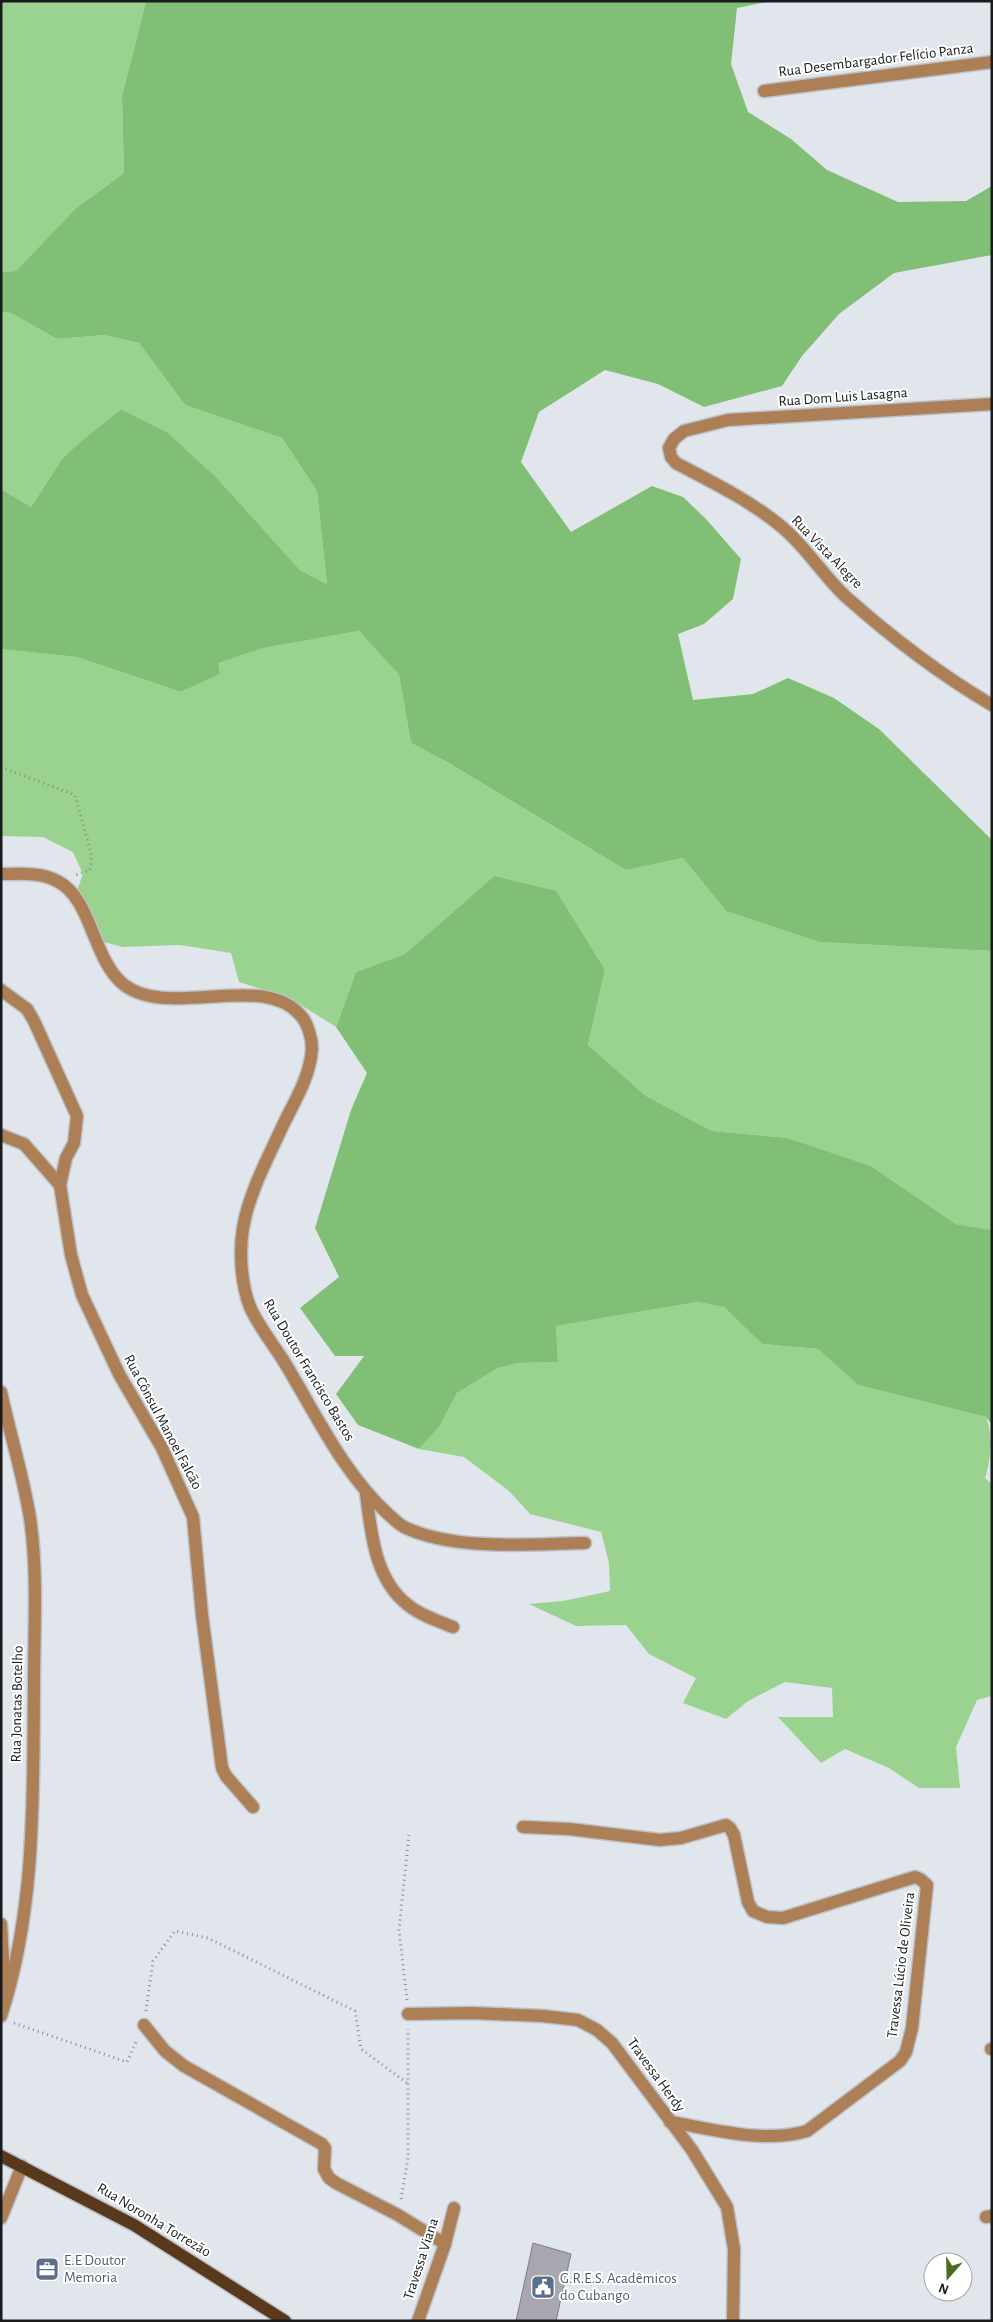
<svg xmlns="http://www.w3.org/2000/svg" width="993" height="2322" font-family="'Alegreya Sans',sans-serif">
<rect width="100%" height="100%" fill="#e1e6ed"/>
<g fill="#9ad290">
<polygon points="1,1 146,1 122,96 124,173 75,209 16,271 1,272"/>
<polygon points="1,312 11,313 57,339 104,335 139,343 185,405 282,438 317,491 327,584 300,570 216,477 167,432 121,409 80,442 62,459 31,507 1,489"/>
<polygon points="359,631 399,675 411,743 449,763 626,870 683,858 726,911 819,942 992,951 992,1230 956,1224 871,1166 788,1138 712,1131 646,1096 588,1045 605,970 494,876 405,954 356,972 336,1027 288,997 239,982 231,953 180,945 123,947 100,941 75,896 83,874 73,852 43,837 1,836 1,649 77,657 181,692 220,674 217,663 264,648"/>
<path d="M698,1302L724,1307L762,1344L818,1349L858,1385L986,1417C993,1434 991,1460 985,1478L992,1484V1696L977,1700L956,1747L960,1788H919L889,1768L845,1749L821,1763L778,1717H833L832,1688L785,1682L748,1701L726,1719L683,1703L696,1678L649,1654L626,1625L576,1626L529,1604L563,1601L610,1591L609,1563L601,1532L530,1514L509,1491L464,1457L419,1449L439,1427L457,1393L498,1368L519,1363L558,1362L556,1326Z"/>
</g>
<g fill="#81bf76">
<polygon points="146,1 771,1 737,8 731,64 748,112 791,139 827,170 898,202 966,201 992,186 992,255 894,273 839,314 802,356 782,386 704,407 658,384 605,370 539,412 521,462 571,532 652,486 683,497 706,519 741,559 733,599 704,624 678,634 693,700 753,694 788,678 834,698 879,729 992,840 992,951 819,942 726,911 683,858 626,870 449,763 411,743 399,675 359,631 264,648 218,663 220,674 181,692 77,657 1,649 1,489 31,507 62,459 80,442 121,409 167,432 216,477 300,570 327,584 317,491 282,438 185,405 139,343 104,335 57,339 11,313 1,312 1,272 16,271 75,209 124,173 122,96"/>
<polygon points="494,876 556,891 605,970 588,1045 646,1096 712,1131 788,1138 871,1166 956,1224 992,1230 992,1425 986,1417 858,1385 818,1349 762,1344 724,1307 698,1302 556,1326 558,1362 519,1363 498,1368 457,1393 439,1427 419,1449 358,1425 336,1394 364,1356 335,1356 300,1308 339,1277 315,1228 351,1110 367,1073 336,1027 356,972 405,954"/>
</g>
<polygon fill="#a8a6ae" stroke="#7e7c83" points="533,2243 571,2254 556,2321 516,2321"/>
<g fill="none" stroke-linecap="round" stroke-linejoin="round">
<g stroke="#bdc1c8" stroke-width="15">
<g id="minor">
<polyline points="764,91 992,62"/>
<path d="M992,404L728,420L684,431L674,439L669,448L671,457L676,463C710,481 747,499 777,523C804,544 821,573 845,596C890,636 939,674 992,705"/>
<path d="M1,874C19,874 41,872 57,881C92,898 92,958 123,984C169,1021 264,969 302,1017C308,1024 312,1039 312,1049C310,1076 296,1099 284,1123C269,1156 249,1192 243,1228C239,1252 241,1284 250,1307C258,1325 272,1343 283,1360C315,1412 342,1472 388,1514C394,1519 399,1525 406,1528C457,1551 529,1544 585,1543"/>
<polyline points="1,990 27,1009 34,1021 77,1116 74,1143 66,1158 60,1185"/>
<polyline points="1,1135 24,1144 60,1185 71,1255 82,1295 119,1374 162,1448 193,1517 202,1615 222,1768 226,1776 253,1807"/>
<path d="M1,1392C10,1434 23,1475 30,1518C38,1572 34,1629 34,1684C33,1795 36,1909 1,2016"/>
<path d="M366,1493C371,1531 374,1579 408,1605C420,1615 438,1621 453,1627"/>
<path d="M523,1827L569,1829L660,1840L681,1838L726,1825L730,1828L734,1835L748,1902L753,1911L767,1917L783,1918L915,1877L920,1879L927,1885L912,2028L906,2052L900,2061L807,2131C763,2144 714,2129 670,2122"/>
<polyline points="1,1924 5,1994"/>
<polyline points="408,2014 471,2013 543,2016 578,2020 597,2030 612,2043 692,2150 727,2207 734,2249 733,2321"/>
<polyline points="144,2025 165,2051 184,2066 322,2144 325,2148 324,2169 329,2178 336,2183 398,2215 445,2244"/>
<polyline points="991,2049 992,2049"/>
<polyline points="986,2217 992,2216"/>
<polyline points="1,2218 22,2166"/>
<polyline points="418,2321 445,2244 454,2208"/>
</g>
</g>
<g stroke="#bdc1c8" stroke-width="15">
<polyline id="major" points="1,2156 134,2225 285,2321"/>
</g>
<g stroke="#898d92" stroke-width="3" stroke-dasharray="1 4" stroke-linecap="butt">
<polyline points="1,767 75,795 92,857 90,870 73,876"/>
<polyline points="407,2000 399,1930 409,1834"/>
<polyline points="146,2011 153,1961 175,1931 208,1938 355,2011 361,2049 407,2083"/>
<polyline points="14,2023 127,2062 137,2040"/>
<polyline points="401,2199 408,2158 408,2029"/>
</g>
<use href="#minor" stroke="#ad7f56" stroke-width="12"/>
<use href="#major" stroke="#58391c" stroke-width="12"/>
</g>
<defs>
<g id="office-square" transform="scale(1.25)"><rect x="-9" y="-9" width="18" height="18" rx="4" fill="#5c6f8a" stroke="#fff"/><path d="M-6-3h4V-5.5h4V-3h4V5H-6ZM-1-4.5V-3h2v-1.5ZM-6 0V1H6V0Z" fill="#fff"/></g>
<g id="civic-square" transform="scale(1.25)"><rect x="-9" y="-9" width="18" height="18" rx="4" fill="#5c6f8a" stroke="#fff"/><path d="M-.6-6.5H3V-4.5H.6V-3L4-1V1h2V6H-6V1h2V-1L-.6-3ZM-1.2 2.5V6h2.4V2.5Z" fill="#fff"/></g>
</defs>
<g fill-rule="evenodd">
<use href="#office-square" x="47" y="2269"/>
<use href="#civic-square" x="543" y="2287"/>
</g>
<g text-anchor="middle" dominant-baseline="central" stroke-width="4" stroke-linejoin="round" paint-order="stroke">
<g font-size="15" fill="#191b1d" stroke="#fff">
<text transform="translate(876 60) rotate(-7)">Rua Desembargador Felício Panza</text>
<text transform="translate(843 397) rotate(-4)">Rua Dom Luis Lasagna</text>
<text transform="translate(827 552) rotate(46)">Rua Vista Alegre</text>
<text transform="translate(309 1370) rotate(59)">Rua Doutor Francisco Bastos</text>
<text transform="translate(163 1422) rotate(62)">Rua Cônsul Manoel Falcão</text>
<text transform="translate(17 1704) rotate(-89)">Rua Jonatas Botelho</text>
<text transform="translate(901 1965) rotate(-83)">Travessa Lúcio de Oliveira</text>
<text transform="translate(656 2075) rotate(54)">Travessa Herdy</text>
<text transform="translate(154 2220) rotate(31)">Rua Noronha Torrezão</text>
<text transform="translate(421 2259) rotate(-72)">Travessa Viana</text>
</g>
<g font-size="15" fill="#4e5e75" stroke="#fff" text-anchor="start">
<text x="64" y="2260">E.E Doutor<tspan x="64" dy="17">Memoria</tspan></text>
<text x="560" y="2278">G.R.E.S. Acadêmicos<tspan x="560" dy="17">do Cubango</tspan></text>
</g>
</g>
<rect width="993" height="2322" fill="none" stroke="#191b1d" stroke-width="5"/>
<g transform="translate(948 2277) rotate(200)"><circle r="24" fill="#ffffff" stroke="#a3a4a5"/>
<path d="M0-4L9 19L0 12L-9 19Z" fill="#4d6c21"/>
<text y="-8" font-size="14" font-weight="bold" text-anchor="middle" fill="#191b1d">N</text>
</g>
</svg>
